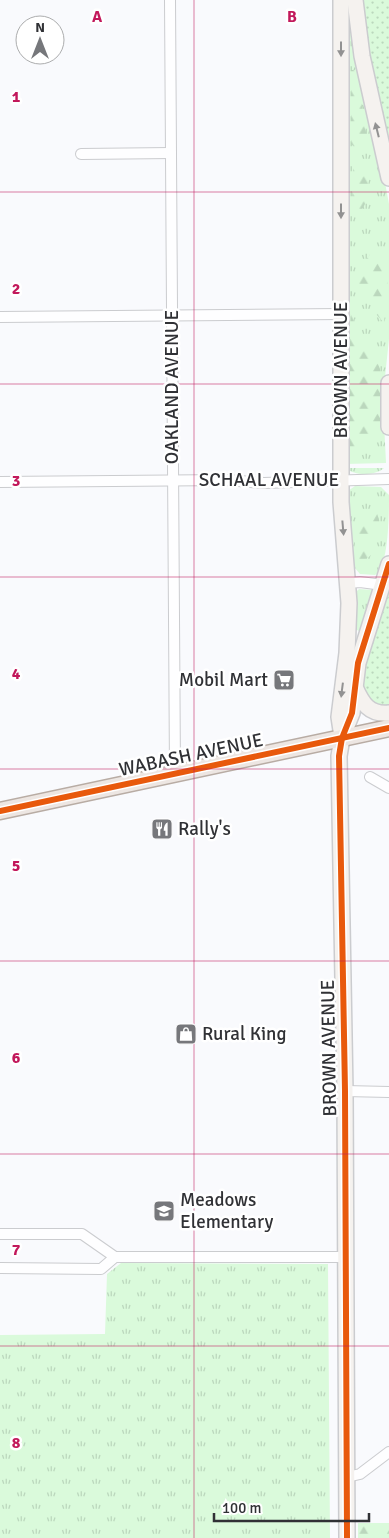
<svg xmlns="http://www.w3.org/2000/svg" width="389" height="1538" font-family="Signika,sans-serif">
<defs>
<pattern id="grass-tufts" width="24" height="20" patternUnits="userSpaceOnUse" patternTransform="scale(1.25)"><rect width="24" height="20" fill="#dafadb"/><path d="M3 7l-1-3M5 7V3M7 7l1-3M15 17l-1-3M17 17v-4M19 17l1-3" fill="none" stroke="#bbd7bd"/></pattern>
<pattern id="forest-firs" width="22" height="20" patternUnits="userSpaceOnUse" patternTransform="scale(1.25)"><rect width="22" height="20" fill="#dafadb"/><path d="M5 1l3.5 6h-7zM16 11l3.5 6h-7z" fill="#bbd7bd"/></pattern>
<pattern id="park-dots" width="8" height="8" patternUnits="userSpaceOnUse" patternTransform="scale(1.25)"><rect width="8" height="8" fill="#dafadb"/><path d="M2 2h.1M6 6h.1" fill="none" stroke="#bbd7bd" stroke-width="1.8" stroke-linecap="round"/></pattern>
</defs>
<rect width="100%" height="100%" fill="#f9fafd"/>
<g fill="url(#grass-tufts)">
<polygon points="346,0 351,0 389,204 389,339 385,377 384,422 386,463 345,464"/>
<path d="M346,468H384C375,476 354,476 346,468Z"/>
<path d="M355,486L381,487L389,495C389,511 389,568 375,575L360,574L354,567L347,499L348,491Z"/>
<polygon points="359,589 373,590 361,632 355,629 356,592"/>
<polygon points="121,1263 328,1264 330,1538 0,1538 0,1335 105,1334 107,1274"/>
</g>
<g fill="url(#forest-firs)">
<polygon points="351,70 355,70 358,74 367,140 359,151 351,144"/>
<path d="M359,162L367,166C369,185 371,200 358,215C349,209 353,177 354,166Z"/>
<polygon points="371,253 381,253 389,263 384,323 376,314 374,304 361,299 356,293 362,265"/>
<path d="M351,310C356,319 354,327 357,336C360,346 372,352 377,360C385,377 384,420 381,438L375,429L362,448L353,456L348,452L347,441Z"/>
<path d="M370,510H376L379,520L370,556L361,562C347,553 359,518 370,510Z"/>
<rect x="358" y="1523" width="31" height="15"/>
</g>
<g fill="url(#park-dots)">
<polygon points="360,0 389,0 389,157 377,108"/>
<polygon points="389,580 389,709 377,708 365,697 361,675"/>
</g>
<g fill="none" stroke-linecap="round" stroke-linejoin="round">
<g stroke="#cbcccf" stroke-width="12">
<g id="street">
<polyline points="170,0 175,773"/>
<polyline points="81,154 171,153"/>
<polyline points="0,317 341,314"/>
<polyline points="0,482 226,480 264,483 389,479"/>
<polyline points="348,583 360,582 383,585"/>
<polyline points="370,777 389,788"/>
<polyline points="345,1091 389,1092"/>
<polyline points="0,1234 82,1234 115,1257 345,1257"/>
<polyline points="0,1268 101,1269 115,1257"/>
<polyline points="347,1477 360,1474 389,1452"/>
</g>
</g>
<g stroke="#cbcccf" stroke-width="18">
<g id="secondary">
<polyline points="341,0 341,502 349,603 347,653 339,717 342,737"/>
<polyline points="355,0 362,56 389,178"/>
<polyline points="389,383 389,427"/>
<path d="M355,687C362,703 369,715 389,713"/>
<polyline points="347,1538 345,1091 339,756 342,738 352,713 358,663 389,564"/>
</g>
</g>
<g stroke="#b8aca4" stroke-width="19">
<polyline id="primary" points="0,811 389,728"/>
</g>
<use href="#street" stroke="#fefeff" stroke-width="10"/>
<use href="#secondary" stroke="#f5f2ef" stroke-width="15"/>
<use href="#primary" stroke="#ede6e2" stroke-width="16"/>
<g stroke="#fff" stroke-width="9">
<g id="cycleway">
<polyline points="0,811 389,728"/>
<polyline points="347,1538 345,1091 339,756 342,738 352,713 358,663 389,564"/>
</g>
</g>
<use href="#cycleway" stroke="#e8590c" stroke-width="6"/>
</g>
<defs><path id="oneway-solid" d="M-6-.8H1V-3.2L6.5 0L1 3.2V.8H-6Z" transform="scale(1.25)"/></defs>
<g fill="#929292">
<use href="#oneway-solid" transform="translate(341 49) rotate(90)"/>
<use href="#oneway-solid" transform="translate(377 130) rotate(-104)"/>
<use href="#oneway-solid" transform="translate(341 211) rotate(90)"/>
<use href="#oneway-solid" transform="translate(343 528) rotate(85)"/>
<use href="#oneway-solid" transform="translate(342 690) rotate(97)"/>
</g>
<path fill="none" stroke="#c2185b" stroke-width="1" stroke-opacity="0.55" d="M194,0V1538M0,192H389M0,384H389M0,577H389M0,769H389M0,961H389M0,1154H389M0,1346H389"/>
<defs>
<g id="supermarket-square" transform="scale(1.125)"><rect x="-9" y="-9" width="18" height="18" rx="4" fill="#76777b" stroke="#fff"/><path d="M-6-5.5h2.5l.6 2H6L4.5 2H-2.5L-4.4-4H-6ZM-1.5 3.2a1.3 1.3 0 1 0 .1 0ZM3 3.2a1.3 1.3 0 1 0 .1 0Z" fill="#fff"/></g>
<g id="restaurant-square" transform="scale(1.125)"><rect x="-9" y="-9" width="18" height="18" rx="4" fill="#76777b" stroke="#fff"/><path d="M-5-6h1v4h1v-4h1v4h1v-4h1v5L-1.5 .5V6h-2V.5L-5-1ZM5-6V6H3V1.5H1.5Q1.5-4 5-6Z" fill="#fff"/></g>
<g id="shop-square" transform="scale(1.125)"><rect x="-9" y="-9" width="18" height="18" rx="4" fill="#76777b" stroke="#fff"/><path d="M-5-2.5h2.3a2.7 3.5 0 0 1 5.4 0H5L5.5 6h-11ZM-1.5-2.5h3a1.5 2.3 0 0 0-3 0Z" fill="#fff"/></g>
<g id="school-square" transform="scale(1.125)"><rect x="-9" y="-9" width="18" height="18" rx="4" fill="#76777b" stroke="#fff"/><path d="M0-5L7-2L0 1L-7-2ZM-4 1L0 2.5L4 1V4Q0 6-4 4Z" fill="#fff"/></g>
</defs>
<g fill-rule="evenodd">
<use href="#supermarket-square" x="284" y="680"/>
<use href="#restaurant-square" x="162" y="829"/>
<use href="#shop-square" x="186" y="1034"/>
<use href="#school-square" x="164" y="1211"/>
</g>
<g text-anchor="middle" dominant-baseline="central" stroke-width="5" stroke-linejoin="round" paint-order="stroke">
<g font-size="19" fill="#303135" stroke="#fff">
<text transform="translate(341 370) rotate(-90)">BROWN AVENUE</text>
<text transform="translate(172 387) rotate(-90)">OAKLAND AVENUE</text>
<text x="269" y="480">SCHAAL AVENUE</text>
<text transform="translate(191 755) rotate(-12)">WABASH AVENUE</text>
<text transform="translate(329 1048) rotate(-91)">BROWN AVENUE</text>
</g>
<g font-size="19" fill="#303135" stroke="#fff" text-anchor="start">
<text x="268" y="680" text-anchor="end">Mobil Mart</text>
<text x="178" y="829">Rally's</text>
<text x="202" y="1034">Rural King</text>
<text x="180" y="1200">Meadows<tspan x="180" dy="22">Elementary</tspan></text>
</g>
</g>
<g font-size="16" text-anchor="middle" font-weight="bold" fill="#c2185b" stroke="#fff" stroke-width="5" stroke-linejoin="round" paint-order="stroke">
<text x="97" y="22">A</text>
<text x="292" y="22">B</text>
<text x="16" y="102">1</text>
<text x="16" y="294">2</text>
<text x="16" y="486">3</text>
<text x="16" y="679">4</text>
<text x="16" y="871">5</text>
<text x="16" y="1063">6</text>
<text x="16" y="1255">7</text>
<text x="16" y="1448">8</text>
</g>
<g transform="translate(40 40)"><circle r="24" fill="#ffffff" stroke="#acadae"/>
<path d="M0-4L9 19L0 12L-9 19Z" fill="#76777b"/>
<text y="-8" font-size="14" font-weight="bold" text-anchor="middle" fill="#303135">N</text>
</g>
<path d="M214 1513v8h155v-8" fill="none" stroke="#303135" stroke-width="2.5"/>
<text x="222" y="1513" font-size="15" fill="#303135" stroke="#ffffff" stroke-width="4" paint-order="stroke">100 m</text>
</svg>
